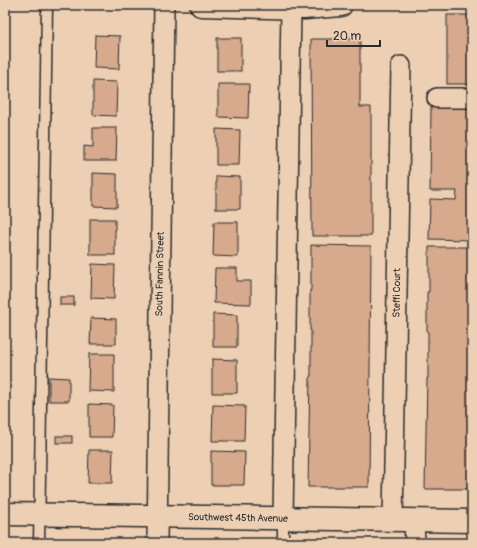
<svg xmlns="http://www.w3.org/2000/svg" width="477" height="548" font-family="Pangolin,sans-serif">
<rect width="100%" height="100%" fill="#edd0b4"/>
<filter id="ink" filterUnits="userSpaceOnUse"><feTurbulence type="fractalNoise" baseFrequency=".025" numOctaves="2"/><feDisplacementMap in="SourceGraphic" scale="8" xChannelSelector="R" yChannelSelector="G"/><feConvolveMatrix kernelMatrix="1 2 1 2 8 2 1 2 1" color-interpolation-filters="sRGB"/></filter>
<g filter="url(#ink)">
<g fill="#d7aa8d" stroke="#2b2b2b">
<rect x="447" y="15" width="25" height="69"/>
<polygon points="95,35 120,36 119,69 94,68"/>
<rect x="217" y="38" width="24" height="33"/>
<polygon points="311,39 360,39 360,107 371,107 371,236 312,236"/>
<polygon points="93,81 117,82 116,116 93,115"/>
<polygon points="218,84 249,84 248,118 218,117"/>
<polygon points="431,107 472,107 472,240 429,239 430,199 456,200 457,191 430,191"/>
<polygon points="93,128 117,128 116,161 84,161 84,146 93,147"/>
<polygon points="216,129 240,130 239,165 216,165"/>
<polygon points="93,173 117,174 117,207 93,206"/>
<polygon points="216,176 240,177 240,209 216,209"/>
<rect x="90" y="219" width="25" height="36"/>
<polygon points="214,222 238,222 238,257 213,256"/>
<polygon points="311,245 371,246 369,487 308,487 310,376 311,376 311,330 310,330 310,290 311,290"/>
<polygon points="429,247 472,247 472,489 425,489 427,378 428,378 428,332 427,332 427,292 429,292"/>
<polygon points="92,264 115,265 114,299 91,298"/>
<polygon points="215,268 237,268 237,281 251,281 251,304 214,303"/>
<rect x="60" y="297" width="14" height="8"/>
<polygon points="213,314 237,315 237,347 213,347"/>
<polygon points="91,318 116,319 116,344 90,344"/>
<polygon points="89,354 114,354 114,392 88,391"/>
<polygon points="212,359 237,360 237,393 212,393"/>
<polygon points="49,377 69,378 69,401 49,401"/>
<polygon points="89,404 113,405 112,437 89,437"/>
<polygon points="213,405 245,406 244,441 212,441"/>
<rect x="56" y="436" width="16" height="7"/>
<polygon points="89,450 113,450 112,483 88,483"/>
<polygon points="211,451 245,452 244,485 211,485"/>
</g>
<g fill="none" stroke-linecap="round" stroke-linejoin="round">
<g stroke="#2b2b2b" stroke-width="13">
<g id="lane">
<polyline points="283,518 283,543"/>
<polyline points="39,543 47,5"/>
</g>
</g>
<g stroke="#2b2b2b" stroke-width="22">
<g id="street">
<polyline points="437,98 472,98"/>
<polyline points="283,518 291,7"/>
<polyline points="393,520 401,66"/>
<polyline points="414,520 415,543"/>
<polyline points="157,543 164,5"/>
</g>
</g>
<g stroke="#2b2b2b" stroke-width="25">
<g id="secondary">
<polyline points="201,5 304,8 341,5"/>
<polyline points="5,514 472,521"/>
</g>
</g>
<use href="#lane" stroke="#edd0b4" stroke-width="10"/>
<use href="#street" stroke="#edd0b4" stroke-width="19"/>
<use href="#secondary" stroke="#edd0b4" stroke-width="22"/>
</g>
</g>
<g text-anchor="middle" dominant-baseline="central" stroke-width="3.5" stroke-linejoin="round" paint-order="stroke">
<g font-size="10" fill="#2b2b2b" stroke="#edd0b4">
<text transform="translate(160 274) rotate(-89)">South Fannin Street</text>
<text transform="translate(397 293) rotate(-89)">Steffi Court</text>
<text transform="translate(238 518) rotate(1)">Southwest 45th Avenue</text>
</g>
</g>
<rect width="477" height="548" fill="none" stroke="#edd0b4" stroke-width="20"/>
<rect x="10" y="10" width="457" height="528" fill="none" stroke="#2b2b2b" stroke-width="1.5" filter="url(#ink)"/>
<path d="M327 40v6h53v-6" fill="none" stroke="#2b2b2b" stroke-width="2"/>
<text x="333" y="40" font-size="12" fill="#2b2b2b" stroke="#edd0b4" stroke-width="3" paint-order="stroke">20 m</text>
</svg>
